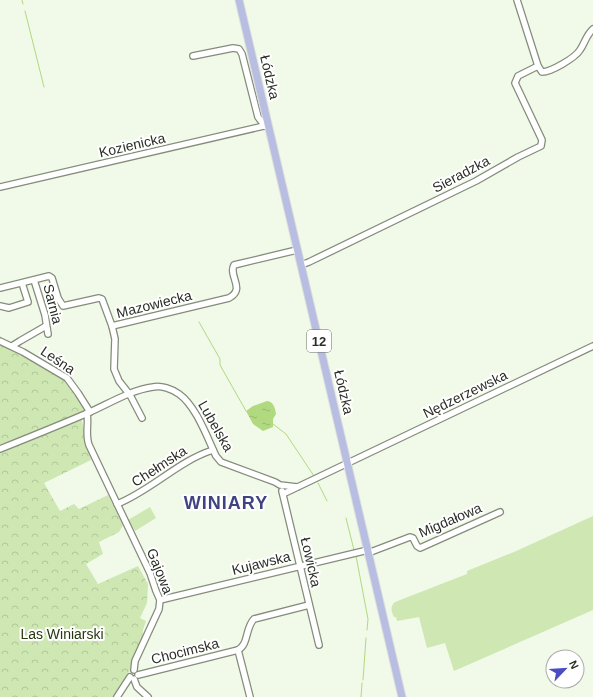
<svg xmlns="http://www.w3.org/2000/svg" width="593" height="697" font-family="Helvetica,sans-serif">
<defs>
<pattern id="forest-crowns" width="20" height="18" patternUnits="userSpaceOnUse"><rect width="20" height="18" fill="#cee7b3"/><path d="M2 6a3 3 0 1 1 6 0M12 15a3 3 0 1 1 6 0" fill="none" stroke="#b1c69a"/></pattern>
<pattern id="water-ripples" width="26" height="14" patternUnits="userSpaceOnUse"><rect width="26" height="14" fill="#b1d980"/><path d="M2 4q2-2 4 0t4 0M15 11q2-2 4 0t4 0" fill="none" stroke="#98bb6f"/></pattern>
</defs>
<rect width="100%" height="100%" fill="#f1fae8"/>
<polygon fill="url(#forest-crowns)" points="0,343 11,348 63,378 67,382 84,405 82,421 91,460 44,483 60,511 74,504 79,509 108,495 123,525 119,532 99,542 103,554 86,564 98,584 138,566 148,584 147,603 140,618 146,621 143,630 142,639 131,668 115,697 0,697"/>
<g fill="#cee7b3">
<polygon points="150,507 156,518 135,531 128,520"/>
<path d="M593,516V610L454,671L445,643L427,648L419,617L397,621L396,617H394C391,611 390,606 395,602L467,574V571L514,552Z"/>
</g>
<path fill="url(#water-ripples)" d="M267,401C274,402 275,408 276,414L273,419V427L263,431L253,424L246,411L253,406Z"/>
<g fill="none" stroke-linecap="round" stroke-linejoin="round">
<g stroke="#b1d980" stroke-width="1">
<polyline points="22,0 23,4"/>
<polyline points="25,11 44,87"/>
<polyline points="199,322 220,359 220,365 246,411"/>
<polyline points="273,424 286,434 314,476"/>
<polyline points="318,483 327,501"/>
<polyline points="346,518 354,550"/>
<polyline points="356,556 368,619 367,630"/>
<polyline points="363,680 366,638"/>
<polyline points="361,697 362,683"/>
</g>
<g stroke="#848c7b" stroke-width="8">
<g id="minor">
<path d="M517,0L538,66L542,72C551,72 575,58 580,50C585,43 586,35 593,29"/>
<polyline points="193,56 233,48 239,49 242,54 258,117 265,126"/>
<polyline points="0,187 268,125"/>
<polyline points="301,265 309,262 476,181 518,157 541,146 542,140 515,83 518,76 538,66"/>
<polyline points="34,280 45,315 48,334"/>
<polyline points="0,288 49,276 52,278 58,298 63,306 99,298 102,299 112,326 115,339 114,369 119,381 130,395 142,418"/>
<polyline points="0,306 9,308 28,302 22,283"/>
<path d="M112,326L229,298C246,289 228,276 234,265L297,250"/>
<polyline points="0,341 23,352 67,378 78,393 90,412"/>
<polyline points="12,346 20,341 46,326"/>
<path d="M87,413C89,424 85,434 89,445L150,573L156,591L160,600L159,609L135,661L134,670"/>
<path d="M0,449C30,437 60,425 90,412C110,403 131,390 153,387C161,385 172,389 179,394C196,406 207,437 216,456L221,462L275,482L280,485L297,487"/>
<polyline points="282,491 319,645"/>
<polyline points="283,494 593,346"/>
<path d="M117,504C152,490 178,461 213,450"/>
<polyline points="368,553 410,537 413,538 417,546 420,548 500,512"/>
<polyline points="160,600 368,550"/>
<polyline points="238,650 250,697"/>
<path d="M138,675L238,650C249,644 245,628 254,619L309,605"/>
<polyline points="134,679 137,687 148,697"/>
<polyline points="117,697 130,677"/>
</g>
</g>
<g stroke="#dddedc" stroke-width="9">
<polyline id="major" points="239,0 402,697"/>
</g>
<use href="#minor" stroke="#fff" stroke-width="5.5"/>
<use href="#major" stroke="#b8bee2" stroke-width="7"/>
</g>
<g text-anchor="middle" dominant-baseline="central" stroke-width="4" stroke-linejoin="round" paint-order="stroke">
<rect fill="#fff" stroke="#6b6d68" stroke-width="1" x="307" y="330" width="24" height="22" rx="3"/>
<g font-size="13" font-weight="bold" fill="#2b2e27">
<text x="319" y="341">12</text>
</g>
<g font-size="14" fill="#2b2e27" stroke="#fff">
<text transform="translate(270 77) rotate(77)">Łódzka</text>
<text transform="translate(132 145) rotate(-13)">Kozienicka</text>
<text transform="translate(461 174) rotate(-28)">Sieradzka</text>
<text transform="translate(53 304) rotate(76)">Sarnia</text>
<text transform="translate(154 304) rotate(-14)">Mazowiecka</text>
<text transform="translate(58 360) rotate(34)">Leśna</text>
<text transform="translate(344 392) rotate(77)">Łódzka</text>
<text transform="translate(465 394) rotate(-26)">Nędzerzewska</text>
<text transform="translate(216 426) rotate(60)">Lubelska</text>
<text transform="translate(159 466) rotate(-33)">Chełmska</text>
<text transform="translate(450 520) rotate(-23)">Migdałowa</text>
<text transform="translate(311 562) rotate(77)">Łowicka</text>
<text transform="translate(261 563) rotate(-14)">Kujawska</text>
<text transform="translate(160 571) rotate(68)">Gajowa</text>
<text transform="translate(185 651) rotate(-14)">Chocimska</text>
</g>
<g font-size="14" fill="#273611" stroke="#fff">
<text x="62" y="634">Las Winiarski</text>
</g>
<g font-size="18" font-weight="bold" letter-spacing="1" fill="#3f4481" stroke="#fff">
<text x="226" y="503">WINIARY</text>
</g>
</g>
<g transform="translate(565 669) rotate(65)"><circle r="19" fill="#ffffff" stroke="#aaaba9"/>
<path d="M0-3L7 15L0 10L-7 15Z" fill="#4b4cc3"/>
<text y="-6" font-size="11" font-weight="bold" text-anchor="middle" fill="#2b2e27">N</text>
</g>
</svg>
